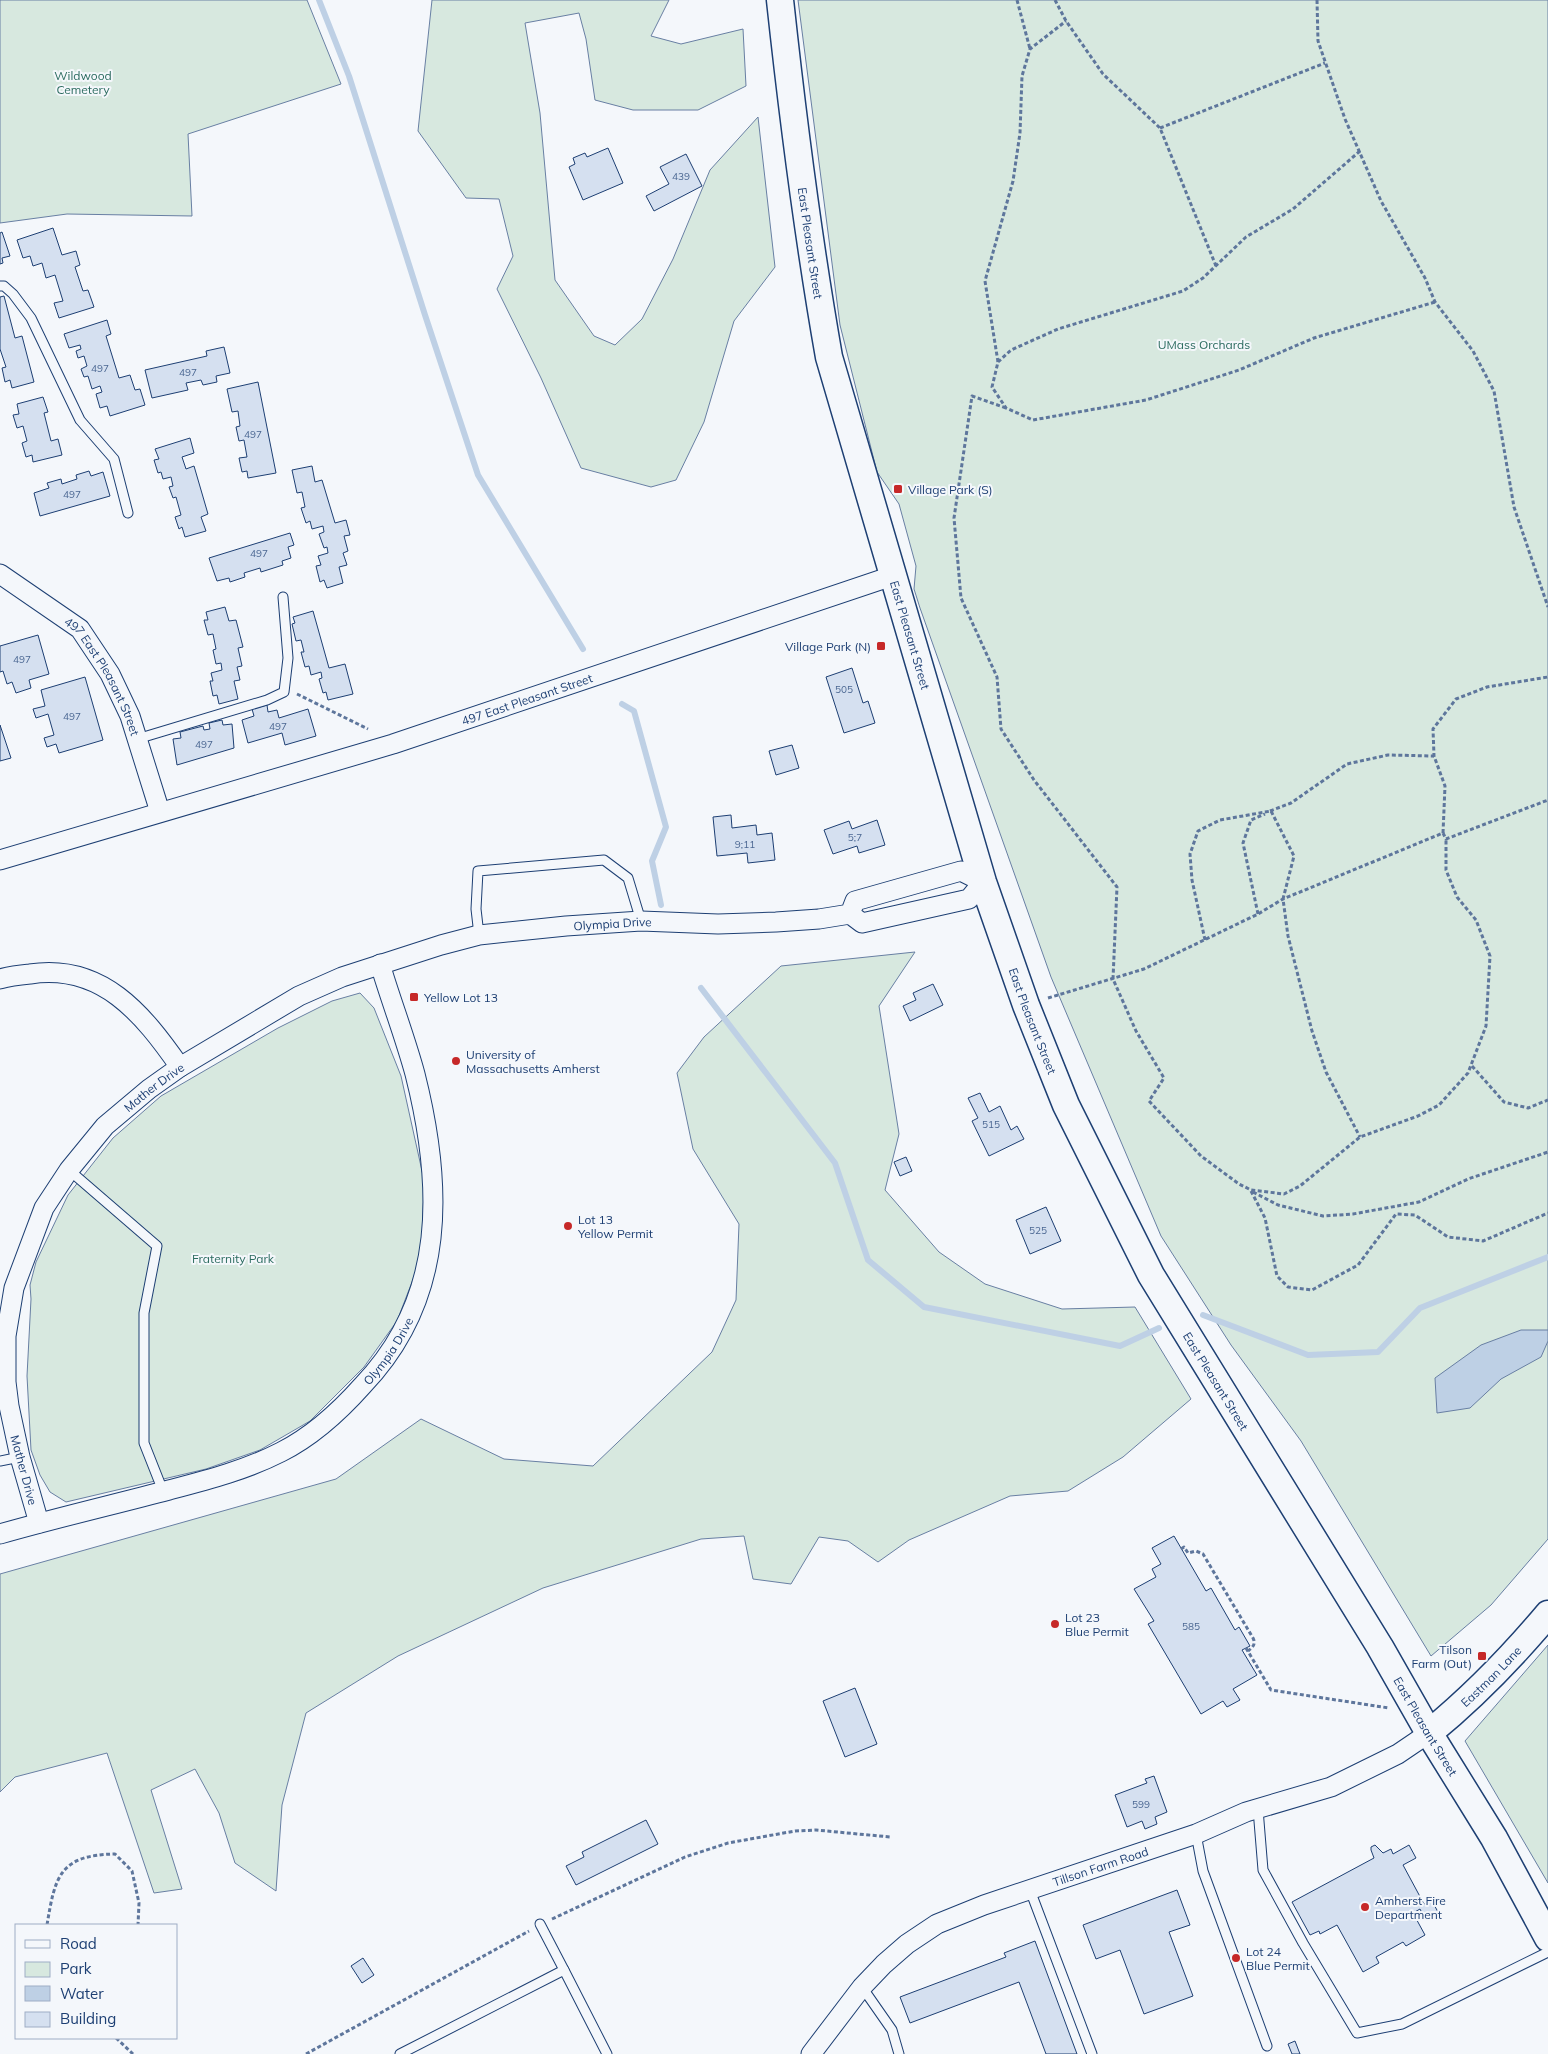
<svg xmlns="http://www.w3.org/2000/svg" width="1548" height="2054" font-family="Mulish,sans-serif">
<rect width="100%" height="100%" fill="#f4f7fb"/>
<g fill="#d7e8df" stroke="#687fa3">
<polygon points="0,0 307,0 341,84 188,134 192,216 67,214 0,223"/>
<polygon points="432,0 669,0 651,36 681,44 743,29 746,86 698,110 633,110 595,100 586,39 579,13 525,23 540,113 555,280 594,336 615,345 642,319 673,259 710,170 758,117 775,267 734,321 704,422 676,480 651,487 581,468 541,378 497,289 513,256 499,199 466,198 418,131"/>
<polygon points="798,0 1548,0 1548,1539 1491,1605 1431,1656 1301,1441 1231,1345 1161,1236 1051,977 920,608 914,589 916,566 899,504 877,472 840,325"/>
<polygon points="915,952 879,1006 899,1134 885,1190 939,1252 985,1284 1062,1309 1135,1307 1191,1399 1123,1457 1068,1491 1010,1496 909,1540 878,1562 848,1541 819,1537 791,1584 753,1579 744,1536 701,1539 543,1588 398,1656 306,1713 282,1805 276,1891 235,1863 219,1813 195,1769 151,1790 182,1889 154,1893 107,1753 15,1777 0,1792 0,1574 336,1479 421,1419 504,1459 593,1466 712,1352 736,1300 739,1224 693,1149 677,1073 704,1037 781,966"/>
<polygon points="360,993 374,1008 401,1076 424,1180 422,1256 397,1321 364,1367 310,1421 260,1450 206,1469 66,1502 50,1492 40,1475 31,1450 27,1376 31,1299 30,1285 36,1262 68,1195 113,1138 161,1096 278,1028 332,1001"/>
<polygon points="1548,1645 1548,1883 1465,1741"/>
</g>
<polygon fill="#bed0e5" stroke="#687fa3" points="1521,1330 1548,1330 1548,1341 1541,1357 1501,1379 1470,1408 1437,1413 1435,1378 1481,1345"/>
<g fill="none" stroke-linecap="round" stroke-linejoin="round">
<g stroke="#bed0e5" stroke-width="6">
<polyline points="319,0 349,76 425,315 478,475 583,649"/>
<polyline points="622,704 634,711 666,827 652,861 661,905"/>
<polyline points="701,988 835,1163 868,1260 924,1307 1120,1346 1159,1328"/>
<polyline points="1203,1315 1308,1355 1378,1352 1420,1308 1548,1257"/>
</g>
</g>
<g fill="#d5e0f0" stroke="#1d3f73">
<polygon points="608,148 623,183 583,200 569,167 575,164 573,158 585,153 587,157"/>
<polygon points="686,154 702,186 654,211 646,196 669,184 660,167"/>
<polygon points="53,228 62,255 76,251 80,265 75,267 83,291 88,290 94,307 59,318 54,303 63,301 55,275 46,278 42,263 33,266 30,256 23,258 17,240"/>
<polygon points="2,232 10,256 2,258 3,263 0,264 0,233"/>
<polygon points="4,296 15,338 22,336 34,382 12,388 10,380 5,382 2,368 6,367 0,349 0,297"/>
<polygon points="107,320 111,334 106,336 119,378 130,375 135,390 140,389 145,405 110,416 107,406 100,408 96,394 102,392 100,386 92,389 88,376 84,377 81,369 87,366 84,356 78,358 76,351 81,349 80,345 69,348 64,334"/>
<polygon points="224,347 230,373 216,376 217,382 203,385 201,380 186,383 188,390 152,398 145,370 207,356 206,351"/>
<polygon points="258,382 276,473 248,478 247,471 242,472 239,458 247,457 244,440 239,441 236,427 240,426 238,411 232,412 227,389"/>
<polygon points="43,397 48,412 44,413 51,441 58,439 62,455 33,462 32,455 26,457 22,443 27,441 23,426 17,428 13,415 19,414 17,404"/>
<polygon points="190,438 194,453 182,457 186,469 194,466 208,514 201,517 206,531 185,537 182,527 179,529 175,517 181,515 176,497 173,498 169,487 173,486 171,477 163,479 161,472 158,473 154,460 159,459 155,449"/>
<polygon points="312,466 315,482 322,480 335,523 346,520 350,535 344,536 348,551 343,553 347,565 339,567 343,583 327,588 324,580 320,582 316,566 321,565 318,556 328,553 327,547 324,548 319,534 324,532 323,526 312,529 310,521 306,523 301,508 305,507 302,492 297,493 292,470"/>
<polygon points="89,471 91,476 103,472 110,496 40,516 34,493 49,488 47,483 61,479 62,484 77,479 76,475"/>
<polygon points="290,533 294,545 288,547 291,558 282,561 283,565 261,572 260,568 244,573 245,577 230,582 229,578 217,581 209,558"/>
<polygon points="225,607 229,621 236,620 243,647 238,648 242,666 237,667 240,680 234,681 238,699 219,704 217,695 213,696 210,681 213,681 211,673 222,670 221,663 216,664 213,650 216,649 213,634 208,635 204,620 208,620 206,612"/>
<polygon points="313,611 329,668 345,664 353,694 328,700 326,692 323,693 319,679 322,678 321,672 311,675 309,666 305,667 301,652 304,652 301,640 296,641 292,624 295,623 293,617"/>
<polygon points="38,635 49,674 29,680 31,688 16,693 12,682 7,684 3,671 0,672 0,646"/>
<polygon points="852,668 863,703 868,701 875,723 844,733 826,677"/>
<polygon points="85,677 103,740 59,753 56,744 47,747 44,738 54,735 48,714 36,718 33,709 45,706 41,690"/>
<polygon points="267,705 268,712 277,710 279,718 308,709 316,736 285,745 282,733 248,743 242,720 254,716 252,709"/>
<polygon points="222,720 223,725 232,724 234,748 177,765 173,739 181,738 180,732 203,726 204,730 210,729 209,723"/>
<polygon points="0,725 11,758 0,761"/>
<polygon points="792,745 799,768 776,775 769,751"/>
<polygon points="731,815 732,828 756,825 757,835 772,833 775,860 748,863 747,853 717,856 713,817"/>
<polygon points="877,820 885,845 859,853 857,846 833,854 824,830 849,821 852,829"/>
<polygon points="933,984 943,1005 910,1021 903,1006 916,1000 913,993"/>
<polygon points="980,1093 989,1112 1000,1106 1011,1130 1017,1126 1024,1139 989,1156 972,1121 978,1118 968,1098"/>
<polygon points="906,1157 912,1171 900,1176 894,1162"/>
<polygon points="1046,1207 1061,1241 1030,1254 1016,1220"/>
<polygon points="1174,1536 1206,1591 1211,1588 1235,1630 1239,1627 1250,1646 1242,1650 1257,1675 1233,1689 1240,1700 1227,1707 1223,1701 1201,1714 1148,1624 1154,1621 1134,1589 1156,1577 1152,1569 1161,1564 1152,1548"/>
<polygon points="855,1688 877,1744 845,1757 823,1701"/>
<polygon points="1154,1776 1167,1812 1155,1817 1157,1824 1145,1829 1142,1821 1127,1827 1115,1795 1147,1783 1145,1779"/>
<polygon points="646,1820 658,1844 576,1885 566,1866 584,1857 582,1852"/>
<polygon points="1375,1845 1383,1853 1391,1849 1393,1854 1409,1845 1416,1858 1403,1865 1424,1904 1432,1901 1438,1912 1425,1919 1420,1909 1413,1913 1425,1935 1406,1946 1403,1942 1376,1957 1379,1963 1363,1972 1337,1925 1320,1934 1319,1931 1310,1935 1292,1902 1374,1858 1371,1850 1371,1847"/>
<polygon points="1177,1890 1190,1925 1169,1932 1193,1996 1144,2014 1120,1950 1096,1959 1083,1925"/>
<polygon points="1035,1941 1077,2054 1046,2054 1019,1982 910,2023 900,1997 1006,1957 1004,1953"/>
<polygon points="363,1958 374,1975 362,1983 351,1966"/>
<polygon points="1295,2041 1300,2054 1292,2054 1288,2044"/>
</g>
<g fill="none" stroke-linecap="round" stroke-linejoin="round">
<g stroke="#1d3f73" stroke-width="11">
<g id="lane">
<polyline points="0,286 4,286 13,294 31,318 80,420 114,459 128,513"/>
<polyline points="137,739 267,700 284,692 288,658 283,597"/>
<polyline points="479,935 476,909 478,871 604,860 628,878 641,921"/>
<polyline points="69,1170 157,1246 144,1313 144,1443 163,1491"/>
<polyline points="0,1461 20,1457"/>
<polyline points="1258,1809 1263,1870 1303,1943 1357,2033 1402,2024 1548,1952"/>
<polyline points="1196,1834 1203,1871 1267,2046"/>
<polyline points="1030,1890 1092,2054"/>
<polyline points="540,1924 564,1970"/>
<polyline points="862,1987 892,2030 899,2054"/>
<polyline points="400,2054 564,1970 607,2054"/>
</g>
</g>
<g stroke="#1d3f73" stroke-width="21">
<g id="street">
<path id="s1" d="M0,574L80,629L110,674L130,716L160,812"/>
<path id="s2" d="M0,860L393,744L892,576"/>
<path d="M0,979C10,976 20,975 30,974C102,963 143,1014 180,1067"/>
<path id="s3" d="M39,1523L20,1457L9,1406L6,1382V1336L14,1288L44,1208L69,1170L105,1126L149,1089L180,1067L299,996L342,977L441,945L479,935L566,926L641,921L718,924L776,922L819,919L850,914L862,923L969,899L983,882L961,871L855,901L850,914"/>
<path id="s4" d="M0,1534C56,1518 112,1505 169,1490C207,1480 246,1470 281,1452C313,1436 339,1412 363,1385C447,1297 443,1185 415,1074C405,1037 391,1001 380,964"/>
<path id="s5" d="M811,2054L862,1987L884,1964L907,1944L937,1924L984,1905L1196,1834L1246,1812L1331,1787L1398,1754L1429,1733"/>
</g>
</g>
<g stroke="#1d3f73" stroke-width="29">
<g id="secondary">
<path id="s6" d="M780,0C793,120 808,238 829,357L983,882L1026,1005L1066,1105L1151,1275L1380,1647L1429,1733L1494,1838L1548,1938"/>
<path id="s7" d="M1429,1733C1473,1697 1511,1658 1548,1614"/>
</g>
</g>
<g stroke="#5e769c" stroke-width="3" stroke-dasharray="4 2.5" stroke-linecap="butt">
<polyline points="1017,0 1030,49"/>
<polyline points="1055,0 1066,21 1103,74 1160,128 1216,266"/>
<polyline points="1317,0 1318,41 1345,119 1381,201 1425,278 1435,302 1473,351 1494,391 1514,507 1548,607"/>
<polyline points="1160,128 1325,63"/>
<polyline points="1360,151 1293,209 1246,237 1203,278 1183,291 1058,329 1011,350 998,362 992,387 1006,408 1033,420 1146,400 1239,370 1314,338 1435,302"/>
<polyline points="998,362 985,281 1013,181 1020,133 1022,76 1030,49 1066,21"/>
<polyline points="1006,408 972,396 954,518 961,598 997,677 1001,729 1034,780 1117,887 1113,979 1136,1031 1164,1078 1149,1101 1201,1156 1239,1184 1251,1190 1284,1194 1300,1186 1360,1137 1418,1116 1439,1105 1468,1073 1486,1026 1490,956 1476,920 1457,897 1446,870 1446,839"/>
<polyline points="297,694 368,729"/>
<polyline points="1270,811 1291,803 1347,764 1388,755 1434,756"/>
<polyline points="1443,833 1445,786 1434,756 1433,729 1456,699 1487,687 1548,677"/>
<polyline points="1258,914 1243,843 1251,820 1265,814"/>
<polyline points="1205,940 1192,880 1190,854 1198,831 1220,820 1271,811 1294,856 1283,899 1288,936 1312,1031 1326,1072 1360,1137"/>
<polyline points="1048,998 1144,969 1258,914 1283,899 1443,833 1446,839 1548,800"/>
<polyline points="1472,1066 1504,1102 1528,1108 1548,1100"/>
<polyline points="1251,1191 1265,1218 1277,1276 1288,1287 1312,1290 1358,1265 1396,1214 1415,1215 1448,1237 1483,1241 1548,1213"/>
<polyline points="1253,1192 1278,1205 1323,1216 1353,1214 1419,1202 1468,1179 1548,1152"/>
<path d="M1181,1549L1184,1547L1188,1553L1196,1551L1203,1554L1253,1638C1256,1644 1253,1647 1248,1651"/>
<polyline points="1246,1648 1271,1690 1389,1708"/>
<polyline points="552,1919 685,1857 728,1843 795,1831 816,1830 890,1837"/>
<path d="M47,1925C55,1877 59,1855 115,1854L132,1871L139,1903L138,1925"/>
<polyline points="116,2038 133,2054"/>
<polyline points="306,2054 529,1931"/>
</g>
<use href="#lane" stroke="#f4f7fb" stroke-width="9"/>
<use href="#street" stroke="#f4f7fb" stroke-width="19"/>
<use href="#secondary" stroke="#f4f7fb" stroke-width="26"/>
</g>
<g fill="#c62828" stroke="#f4f7fb" stroke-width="2">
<rect x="893" y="484" width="10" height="10" rx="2.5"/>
<rect x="876" y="641" width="10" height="10" rx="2.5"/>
<rect x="409" y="992" width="10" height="10" rx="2.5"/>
<circle cx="456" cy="1061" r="5"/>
<circle cx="568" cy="1226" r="5"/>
<circle cx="1055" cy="1624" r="5"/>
<rect x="1477" y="1651" width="10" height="10" rx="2.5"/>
<circle cx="1365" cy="1907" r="5"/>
<circle cx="1236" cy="1958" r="5"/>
</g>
<g text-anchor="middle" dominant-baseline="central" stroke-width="4" stroke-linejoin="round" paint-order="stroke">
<g font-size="10" fill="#4b6792">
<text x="681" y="176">439</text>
<text x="100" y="368">497</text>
<text x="188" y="372">497</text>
<text x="253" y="434">497</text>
<text x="72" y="494">497</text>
<text x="259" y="553">497</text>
<text x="22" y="659">497</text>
<text x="844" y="689">505</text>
<text x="72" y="716">497</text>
<text x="278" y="726">497</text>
<text x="204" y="744">497</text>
<text x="855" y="837">5;7</text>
<text x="745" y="844">9;11</text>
<text x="991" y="1124">515</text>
<text x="1038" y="1230">525</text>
<text x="1191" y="1626">585</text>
<text x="1141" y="1804">599</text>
</g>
<g font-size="12" fill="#2c6c60" stroke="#f4f7fb">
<text x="83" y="75">Wildwood<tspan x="83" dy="14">Cemetery</tspan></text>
<text x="1204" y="344">UMass Orchards</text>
<text x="233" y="1258">Fraternity Park</text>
</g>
<g font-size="12" fill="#1d3f73" stroke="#f4f7fb">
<text stroke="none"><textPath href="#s6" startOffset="245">East Pleasant Street</textPath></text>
<text stroke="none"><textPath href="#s6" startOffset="650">East Pleasant Street</textPath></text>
<text stroke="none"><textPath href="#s1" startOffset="149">497 East Pleasant Street</textPath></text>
<text stroke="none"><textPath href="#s2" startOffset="551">497 East Pleasant Street</textPath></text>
<text stroke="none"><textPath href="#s3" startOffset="986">Olympia Drive</textPath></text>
<text stroke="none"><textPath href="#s6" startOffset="1055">East Pleasant Street</textPath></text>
<text stroke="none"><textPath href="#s3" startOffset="490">Mather Drive</textPath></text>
<text stroke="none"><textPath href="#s4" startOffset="442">Olympia Drive</textPath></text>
<text stroke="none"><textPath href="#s6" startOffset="1460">East Pleasant Street</textPath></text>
<text transform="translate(24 1470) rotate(75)">Mather Drive</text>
<text stroke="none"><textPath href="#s7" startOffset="84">Eastman Lane</textPath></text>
<text stroke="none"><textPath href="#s6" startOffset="1864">East Pleasant Street</textPath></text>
<text stroke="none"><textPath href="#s5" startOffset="356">Tillson Farm Road</textPath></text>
</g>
<g font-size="12" fill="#1d3f73" stroke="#f4f7fb" text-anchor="start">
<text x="908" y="489">Village Park (S)</text>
<text x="871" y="646" text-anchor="end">Village Park (N)</text>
<text x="424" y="997">Yellow Lot 13</text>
<text x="466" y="1054">University of<tspan x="466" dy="14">Massachusetts Amherst</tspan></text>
<text x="578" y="1219">Lot 13<tspan x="578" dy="14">Yellow Permit</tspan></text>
<text x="1065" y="1617">Lot 23<tspan x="1065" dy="14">Blue Permit</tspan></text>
<text x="1472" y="1649" text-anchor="end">Tilson<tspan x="1472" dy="14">Farm (Out)</tspan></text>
<text x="1375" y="1900">Amherst Fire<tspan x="1375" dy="14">Department</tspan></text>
<text x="1246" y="1951">Lot 24<tspan x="1246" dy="14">Blue Permit</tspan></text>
</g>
</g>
<rect x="15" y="1924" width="162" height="115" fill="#f4f7fb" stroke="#9eadc5"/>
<rect x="25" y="1940" width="25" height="8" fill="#f4f7fb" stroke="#9eadc5"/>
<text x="60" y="1949" font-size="15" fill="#1d3f73">Road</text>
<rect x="25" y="1962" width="25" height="15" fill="#d7e8df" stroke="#9eadc5"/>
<text x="60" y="1974" font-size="15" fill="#1d3f73">Park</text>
<rect x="25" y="1986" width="25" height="15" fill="#bed0e5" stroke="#9eadc5"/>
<text x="60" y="1999" font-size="15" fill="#1d3f73">Water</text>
<rect x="25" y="2012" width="25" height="15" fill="#d5e0f0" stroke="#9eadc5"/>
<text x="60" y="2024" font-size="15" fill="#1d3f73">Building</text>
</svg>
